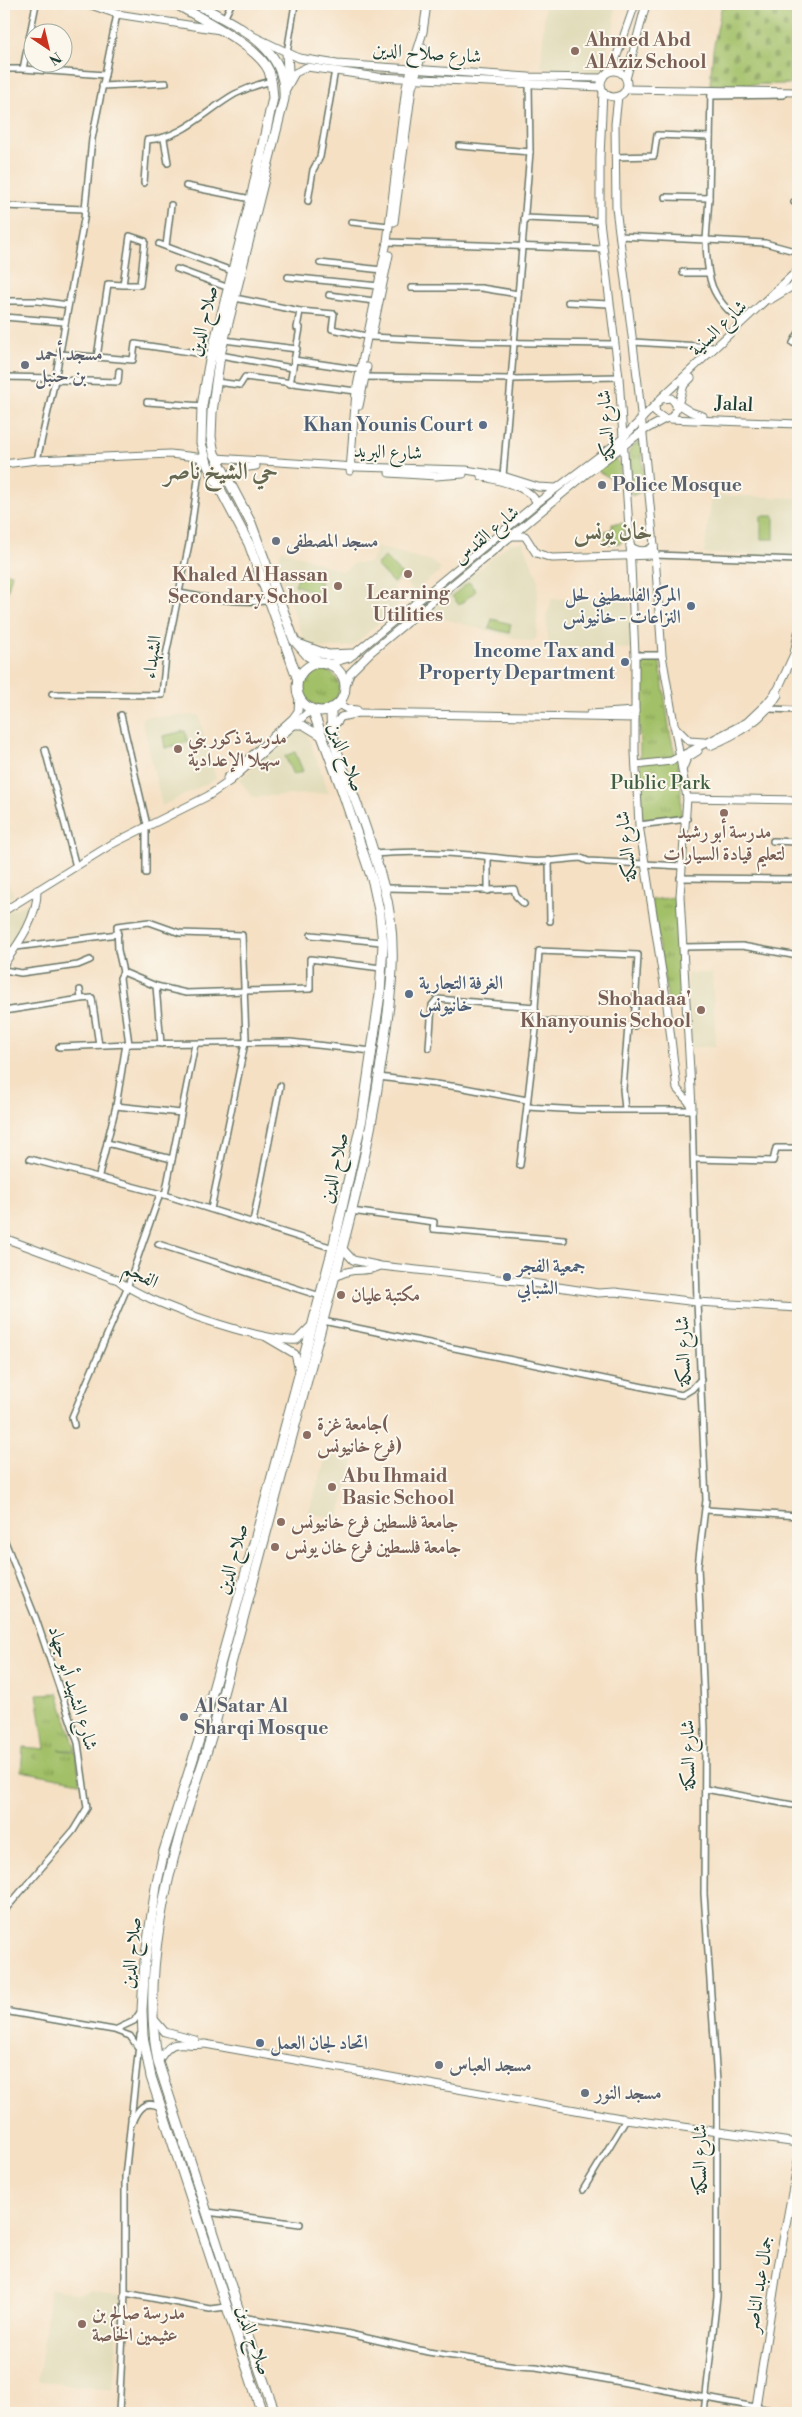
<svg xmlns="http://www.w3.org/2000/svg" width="802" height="2417" font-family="'Libre Bodoni',Amiri,serif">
<defs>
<pattern id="grass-tufts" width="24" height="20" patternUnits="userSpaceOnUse" patternTransform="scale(1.25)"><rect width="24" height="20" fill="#a2c068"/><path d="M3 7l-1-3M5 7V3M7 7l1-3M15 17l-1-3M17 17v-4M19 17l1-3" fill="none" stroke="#839d56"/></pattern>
<pattern id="cemetery-stones" width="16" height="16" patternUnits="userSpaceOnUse" patternTransform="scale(1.25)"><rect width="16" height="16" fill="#a2c068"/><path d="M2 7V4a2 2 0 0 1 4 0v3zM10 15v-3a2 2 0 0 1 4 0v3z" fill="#839d56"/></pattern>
</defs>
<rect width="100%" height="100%" fill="#fbf7ec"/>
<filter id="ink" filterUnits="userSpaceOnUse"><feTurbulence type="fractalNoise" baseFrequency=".02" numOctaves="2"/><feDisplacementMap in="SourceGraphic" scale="10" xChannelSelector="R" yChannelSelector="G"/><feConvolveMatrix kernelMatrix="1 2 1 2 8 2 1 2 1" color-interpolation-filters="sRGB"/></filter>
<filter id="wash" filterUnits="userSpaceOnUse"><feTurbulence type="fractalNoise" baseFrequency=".0096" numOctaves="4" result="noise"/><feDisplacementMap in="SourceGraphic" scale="20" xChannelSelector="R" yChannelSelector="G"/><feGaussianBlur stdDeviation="1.12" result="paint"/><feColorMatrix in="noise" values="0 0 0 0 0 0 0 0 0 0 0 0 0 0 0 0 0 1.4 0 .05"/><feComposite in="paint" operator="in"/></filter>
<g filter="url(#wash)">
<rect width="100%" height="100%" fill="#f5e0c4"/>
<g fill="#e1dcba">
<polygon points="545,4 615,4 614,26 601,71 595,72 541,67"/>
<polygon points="712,495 798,498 798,555 704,554"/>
<polygon points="523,542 538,578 537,636 535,640 530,642 437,617 433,612 434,607 510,543"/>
<polygon points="377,547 431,561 442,569 414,592 403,579 392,587 404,600 353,646 324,648 305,643 278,569 278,559 282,549 343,572 355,563 370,563"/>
<polygon points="551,599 609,599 629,601 633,649 552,647 548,643 546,614 550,608"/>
<polygon points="199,715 216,779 162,806 142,719 144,717"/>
<polygon points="296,728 307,733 329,793 253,797 239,780"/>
<polygon points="4,876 14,895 4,900"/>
<polygon points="29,902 32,905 29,914 4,960 4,913"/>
<polygon points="712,973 716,1046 691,1048 687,974"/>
<polygon points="327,1455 354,1461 338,1519 308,1513"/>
<polygon points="51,2289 81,2294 91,2290 121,2295 113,2390 38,2381"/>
</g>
<g fill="url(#grass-tufts)" stroke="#607e4e">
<polygon points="641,441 645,490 632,496 629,452 633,446"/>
<polygon points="659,657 670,733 681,778 681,817 642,819 637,658"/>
<circle cx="321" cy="688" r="18"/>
<polygon points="675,897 685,1001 668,1001 651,900"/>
<polygon points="58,1693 76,1750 59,1750 76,1752 80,1782 21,1771 23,1747 45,1749 37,1694"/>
</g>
<g fill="url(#cemetery-stones)" stroke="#607e4e">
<polygon points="722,4 773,4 798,8 798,84 710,85 713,50"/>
<polygon points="4,572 12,574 4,603"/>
</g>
<g fill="#a2c068" stroke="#607e4e">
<polygon points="613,459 616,459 620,465 620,480 618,483 598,471"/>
<rect x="761" y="516" width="13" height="23"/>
<polygon points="623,523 623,538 621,543 609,544 605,541 605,531 612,529 612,524"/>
<polygon points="385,557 402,575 393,583 376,565"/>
<polygon points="299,574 321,582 316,593 295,585"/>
<polygon points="469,582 476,591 459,605 452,596"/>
<polygon points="492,619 511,624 509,633 489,628"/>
<polygon points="185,731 188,742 165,748 163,736"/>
<polygon points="295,752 303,771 293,775 285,756"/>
</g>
</g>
<g filter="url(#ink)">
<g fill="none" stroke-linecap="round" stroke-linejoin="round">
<g stroke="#6a7666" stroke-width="8">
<g id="street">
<polyline points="36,4 23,69 105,75"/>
<polyline points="224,19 231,4"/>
<polyline points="287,53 295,4"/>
<polyline points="4,69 23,69"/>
<polyline points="102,86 166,83"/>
<polyline points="711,96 783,95"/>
<polyline points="164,139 168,163"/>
<polyline points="459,146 530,152"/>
<polyline points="615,157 654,156 657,135 710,137"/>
<path d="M144,183L147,140C183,138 205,111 235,94C247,88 259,84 272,81"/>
<polyline points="186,186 251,199"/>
<polyline points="665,197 709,198"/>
<polyline points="308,201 313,170 320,157 335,70"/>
<polyline points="794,202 798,202"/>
<polyline points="4,206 85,209"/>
<polyline points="524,218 600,221"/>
<polyline points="351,222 389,226"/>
<polyline points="619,236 706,240 709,198 711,91"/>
<polyline points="387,242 602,249"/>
<polyline points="159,244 232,271"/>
<polyline points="166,246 171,205"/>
<polyline points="320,263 382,270"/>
<polyline points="177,269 229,288"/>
<polyline points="683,271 683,273 707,273"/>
<polyline points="288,277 379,286"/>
<polyline points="411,288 481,288 518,294"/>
<polyline points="329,295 374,301"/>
<polyline points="235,298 300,311 334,314 332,329 371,337 470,342 614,344"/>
<polyline points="4,301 38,301 68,305"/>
<polyline points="568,302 609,304"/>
<polyline points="4,317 64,322"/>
<path d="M742,322C710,298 707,279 706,240L765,243L798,252"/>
<polyline points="224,340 297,349"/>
<polyline points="633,342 715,347"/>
<polyline points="793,343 798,334"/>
<polyline points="60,354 133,360 135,344 211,355"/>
<polyline points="220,355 292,368"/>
<polyline points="97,357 108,284 123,285 130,236 145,241 140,285 123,285"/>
<polyline points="294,360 362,370"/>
<polyline points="4,377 55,378"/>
<polyline points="363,377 511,379 619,377"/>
<polyline points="55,380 84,219 92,139 117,14"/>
<polyline points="216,382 240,385 245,377 356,391"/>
<polyline points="290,384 300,328 297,328 300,311"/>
<polyline points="147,402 202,406"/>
<polyline points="37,460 55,380 118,382 119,371"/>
<polyline points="503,476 530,152 529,83"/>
<polyline points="655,555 798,560"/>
<path d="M179,593C209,599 238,603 269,601"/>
<polyline points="635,655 662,655"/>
<polyline points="52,694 162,695 166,655 189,544 201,458"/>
<polyline points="769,709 798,710"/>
<polyline points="121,715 146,821"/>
<polyline points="4,729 4,735"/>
<polyline points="45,750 75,863"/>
<polyline points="639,825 687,819"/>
<polyline points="773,841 798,842"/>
<path d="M374,854C425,849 476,855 527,861C545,863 564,859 581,858L588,861L681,866"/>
<polyline points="488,857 488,891"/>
<polyline points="549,860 550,921"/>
<polyline points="146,873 146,825"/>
<polyline points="680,878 798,879"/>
<path d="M384,888C428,888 471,892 514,889L516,896L524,904"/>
<polyline points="311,935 381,942"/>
<polyline points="16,947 118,934"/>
<polyline points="683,947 742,946 798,956"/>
<polyline points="4,970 21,973 78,965 90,960"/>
<polyline points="123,972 156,986 186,993 310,989 310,959 381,968"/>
<polyline points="156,986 161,1044"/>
<polyline points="81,999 92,998 99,1045"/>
<polyline points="4,1011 81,999 80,990"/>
<polyline points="129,1044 120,978 123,972 118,950 117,926 149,922 180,933 242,935 246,1038 211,1209"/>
<polyline points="59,1047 129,1044 290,1042 372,1051"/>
<polyline points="429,1048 432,1005 437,999 535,1007"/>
<polyline points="379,1077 459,1087 527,1100"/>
<polyline points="116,1106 181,1113"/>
<polyline points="527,1107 580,1110 692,1110 697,1302 706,1500 698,1566 705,1729 704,1894 717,2082 717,2296 704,2413"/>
<polyline points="625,1109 623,1089 628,1026"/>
<polyline points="107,1143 172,1159"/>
<polyline points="30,1159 165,1195 333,1248"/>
<polyline points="694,1159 773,1161 776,1148 798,1148"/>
<polyline points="520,1165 537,1021 535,1007 539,951 638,955 634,1026 537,1021"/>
<polyline points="99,1175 116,1106 126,1044"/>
<polyline points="165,1195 195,1044"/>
<polyline points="351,1211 434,1222 433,1229 564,1240"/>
<polyline points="253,1222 280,1086"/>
<polyline points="158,1244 320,1296"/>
<polyline points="323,1321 682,1395 692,1389 701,1379"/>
<polyline points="74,1425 72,1417 127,1288 160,1194"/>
<polyline points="706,1510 798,1516"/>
<polyline points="4,1539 36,1619 78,1743 87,1808 73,1831 4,1911"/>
<polyline points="705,1789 798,1806"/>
<polyline points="4,1899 12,1901"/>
<polyline points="4,2011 114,2030 130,2036 137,2046"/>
<polyline points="117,2029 134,2021 141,2011"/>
<path d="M132,2123C137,2109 145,2099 160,2107"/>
<polyline points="583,2190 626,2119"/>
<polyline points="207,2212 300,2224"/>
<polyline points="125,2293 210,2309 226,2307"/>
<polyline points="241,2317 345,2333 428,2352 516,2366 536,2367 610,2380 787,2413"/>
<polyline points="119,2413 125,2293 125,2177 140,2035"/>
</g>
</g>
<g stroke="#6a7666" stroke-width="9">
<g id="secondary">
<polyline points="88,4 117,14 220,30"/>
<polyline points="255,37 299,58 337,64 529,77 603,78"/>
<circle cx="614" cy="84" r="13"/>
<polyline points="608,72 615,61 635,4"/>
<polyline points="626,79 646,4"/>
<polyline points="626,89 798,92"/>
<polyline points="285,91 295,73 307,67 378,77 601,87"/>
<polyline points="603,91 600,157 600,221 619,377 630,543 635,655 635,752 639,825 666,997 677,1089 689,1102 692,1110"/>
<polyline points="618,96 615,124 616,208 638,384 655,555 662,655 687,798 680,896 692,1107"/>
<polyline points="394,222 412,88 424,48"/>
<polyline points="770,300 798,283"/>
<polyline points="372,335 389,255"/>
<polyline points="661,398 798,270"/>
<polyline points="675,402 691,412 703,416"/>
<polyline points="359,406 367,367"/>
<polyline points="677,408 684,385 691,378"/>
<polyline points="669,419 798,424"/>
<polyline points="216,458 355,467 466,470 503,476 538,487 556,488"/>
<polyline points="4,464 37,460 170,454 205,458"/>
<polyline points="350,471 356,391 387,242 406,87 423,32 427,4"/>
<polyline points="389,473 436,476 463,474"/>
<path d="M481,476C497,481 529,485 537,503"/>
<polyline points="229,483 231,475 235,469 256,466"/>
<polyline points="512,536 525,536 536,553 552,558 655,555"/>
<path d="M630,546C637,552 648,553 654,545"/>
<polyline points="328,664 349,658 537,503 622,439 661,399 671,398 675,403 677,408 672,417 665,419 656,413 655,407"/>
<polyline points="344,691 350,673 371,652 585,475 643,431 665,419"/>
<polyline points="338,704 347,709 357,710"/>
<polyline points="590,714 635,711"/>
<polyline points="294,725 303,725 321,736"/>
<polyline points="674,726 689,741 704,742"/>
<polyline points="332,729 341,717 358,713 635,718"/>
<path d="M710,746C737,734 762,721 778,695"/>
<polyline points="636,765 671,761 747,722 767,703 778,689 794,654 798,633"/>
<polyline points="683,768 687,758 698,751"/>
<polyline points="227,778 293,718 298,711 299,696"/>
<polyline points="687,798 798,800"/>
<polyline points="4,911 112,844 208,796 230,781 312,709"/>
<path d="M4,964C19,943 38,917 37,890"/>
<path d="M4,1238L118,1280C142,1302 264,1343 297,1340L310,1327"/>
<polyline points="343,1249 353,1260 381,1266 525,1282 598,1293 615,1292 697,1302 798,1308"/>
<path d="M334,1278C355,1265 360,1274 378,1267"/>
<polyline points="266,1337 295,1354 299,1371"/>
<polyline points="153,2018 165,2032 195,2040"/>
<path d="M158,2062C174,2034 180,2047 205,2044L626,2119L798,2143"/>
<polyline points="755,2413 777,2272 798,2161"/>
</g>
</g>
<g stroke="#6a7666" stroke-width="11">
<g id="highway">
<path d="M176,4C201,19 258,46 269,71C272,80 272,89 273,98L251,199L209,365L202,406L201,443L208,466L249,544L298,680"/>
<path d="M197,4C236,26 288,46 284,99L220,355L212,412L211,437L214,453L251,523L294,640L308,656L324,664"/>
<polyline points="285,80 288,71 287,53"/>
<polyline points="298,644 328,655 353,654"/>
<circle cx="321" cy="687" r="24"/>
<polyline points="262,2413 151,2077 143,2036 142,2010 145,1961 156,1887 164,1851 199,1740 256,1536 333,1248 362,1119 380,994 383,944 380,915 373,882 342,790 312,709"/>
<path d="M275,2413L241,2317L158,2062C144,1989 160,1904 180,1834C190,1798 204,1763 214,1727C249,1594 286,1461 321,1328C343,1244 367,1161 379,1076C388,1015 401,949 384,888C376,859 367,830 356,802C344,769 330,744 331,708"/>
</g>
</g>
<use href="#street" stroke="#fff" stroke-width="5"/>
<use href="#secondary" stroke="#fff" stroke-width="7"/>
<use href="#highway" stroke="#fff" stroke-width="9"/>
</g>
</g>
<g fill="#8d6e63" stroke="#fbf7ec" stroke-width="2">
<circle cx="575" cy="51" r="5"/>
<circle cx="408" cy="574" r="5"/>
<circle cx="338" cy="586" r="5"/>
<circle cx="178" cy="749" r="5"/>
<circle cx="724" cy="813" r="5"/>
<circle cx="701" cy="1010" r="5"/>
<circle cx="341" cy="1295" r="5"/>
<circle cx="307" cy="1435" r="5"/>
<circle cx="332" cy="1487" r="5"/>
<circle cx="281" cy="1522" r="5"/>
<circle cx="275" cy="1547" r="5"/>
<circle cx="82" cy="2324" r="5"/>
</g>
<g fill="#6b7280" stroke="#fbf7ec" stroke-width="2">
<circle cx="25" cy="365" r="5"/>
<circle cx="602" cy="485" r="5"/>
<circle cx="276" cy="541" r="5"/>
<circle cx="184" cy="1717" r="5"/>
<circle cx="439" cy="2065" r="5"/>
<circle cx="585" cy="2093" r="5"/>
</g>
<g fill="#5c6f8a" stroke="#fbf7ec" stroke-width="2">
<circle cx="483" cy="425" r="5"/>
<circle cx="691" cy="606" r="5"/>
<circle cx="625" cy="662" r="5"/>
<circle cx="409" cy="994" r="5"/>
<circle cx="507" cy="1277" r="5"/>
<circle cx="260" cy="2043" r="5"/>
</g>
<g text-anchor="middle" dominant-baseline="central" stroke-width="4" stroke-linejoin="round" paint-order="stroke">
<g font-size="19" font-weight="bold" fill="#785e54" stroke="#fbf7ec" text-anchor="start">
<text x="585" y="40">Ahmed Abd<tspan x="585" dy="22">AlAziz School</tspan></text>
<text x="328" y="575" text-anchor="end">Khaled Al Hassan<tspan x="328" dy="22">Secondary School</tspan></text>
<text x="408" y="593" text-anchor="middle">Learning<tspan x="408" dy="22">Utilities</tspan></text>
<text x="188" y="738">مدرسة ذكور بني<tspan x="188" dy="22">سهيلا الإعدادية</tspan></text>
<text x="724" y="832" text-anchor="middle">مدرسة أبو رشيد<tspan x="724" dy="22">لتعليم قيادة السيارات</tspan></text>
<text x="691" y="999" text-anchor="end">Shohadaa'<tspan x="691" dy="22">Khanyounis School</tspan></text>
<text x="351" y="1295">مكتبة عليان</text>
<text x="317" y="1424">جامعة غزة(<tspan x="317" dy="22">فرع خانيونس)</tspan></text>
<text x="342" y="1476">Abu Ihmaid<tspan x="342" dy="22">Basic School</tspan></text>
<text x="291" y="1522">جامعة فلسطين فرع خانيونس</text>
<text x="285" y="1547">جامعة فلسطين فرع خان يونس</text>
<text x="92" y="2313">مدرسة صالح بن<tspan x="92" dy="22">عثيمين الخاصة</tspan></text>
</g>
<g font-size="19" fill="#1f3d34" stroke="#fbf7ec">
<text transform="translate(427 53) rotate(4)">شارع صلاح الدين</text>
<text transform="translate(203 321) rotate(-76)">صلاح الدين</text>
<text transform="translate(718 328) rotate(-44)">شارع السنية</text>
<text transform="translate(734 404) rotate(3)">Jalal</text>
<text transform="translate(606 425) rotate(-94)">شارع السكة</text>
<text transform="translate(388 452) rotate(2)">شارع البريد</text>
<text transform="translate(486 535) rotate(-40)">شارع القدس</text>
<text transform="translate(152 657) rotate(-82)">الشهداء</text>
<text transform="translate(346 757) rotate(69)">صلاح الدين</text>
<text transform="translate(626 846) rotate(-97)">شارع السكة</text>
<text transform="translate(334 1168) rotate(-77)">صلاح الدين</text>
<text transform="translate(141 1275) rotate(28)">الفجم</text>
<text transform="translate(683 1351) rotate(-92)">شارع السكة</text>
<text transform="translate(232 1559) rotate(-74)">صلاح الدين</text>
<text transform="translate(73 1688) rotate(73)">شارع الشهيد أبو جهاد</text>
<text transform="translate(688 1755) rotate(-91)">شارع السكة</text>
<text transform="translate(131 1953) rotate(-84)">صلاح الدين</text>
<text transform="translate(700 2159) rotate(-90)">شارع السكة</text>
<text transform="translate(759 2284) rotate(-81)">جمال عبد الناصر</text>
<text transform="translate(254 2340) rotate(71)">صلاح الدين</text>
</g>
<g font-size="19" font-weight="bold" fill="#5b616d" stroke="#fbf7ec" text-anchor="start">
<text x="35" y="354">مسجد أحمد<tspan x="35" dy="22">بن حنبل</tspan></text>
<text x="612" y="485">Police Mosque</text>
<text x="286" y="541">مسجد المصطفى</text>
<text x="194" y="1706">Al Satar Al<tspan x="194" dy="22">Sharqi Mosque</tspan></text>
<text x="449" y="2065">مسجد العباس</text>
<text x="595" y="2093">مسجد النور</text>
</g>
<g font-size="19" font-weight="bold" fill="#4e5e75" stroke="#fbf7ec" text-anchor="end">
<text x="473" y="425">Khan Younis Court</text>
<text x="681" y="595">المركز الفلسطيني لحل<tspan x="681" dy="22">النزاعات - خانيونس</tspan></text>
<text x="615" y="651">Income Tax and<tspan x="615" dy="22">Property Department</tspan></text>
<text x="419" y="983" text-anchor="start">الغرفة التجارية<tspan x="419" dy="22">خانيونس</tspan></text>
<text x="517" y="1266" text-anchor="start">جمعية الفجر<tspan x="517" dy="22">الشبابي</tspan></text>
<text x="270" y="2043" text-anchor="start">اتحاد لجان العمل</text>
</g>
<g font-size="19" fill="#405e41" stroke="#fbf7ec">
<text x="660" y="783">Public Park</text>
</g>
<g font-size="24" font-weight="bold" fill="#666851" stroke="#fbf7ec">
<text x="221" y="472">حي الشيخ ناصر</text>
<text x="613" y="532">خان يونس</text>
</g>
</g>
<rect width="802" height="2417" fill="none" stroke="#fbf7ec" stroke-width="20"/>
<g transform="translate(48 48) rotate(145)"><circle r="24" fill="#fbf7ec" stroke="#a3ada2"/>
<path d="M0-4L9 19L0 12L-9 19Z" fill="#c8321e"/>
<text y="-8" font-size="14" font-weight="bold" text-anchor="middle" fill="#1f3d34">N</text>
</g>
</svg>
